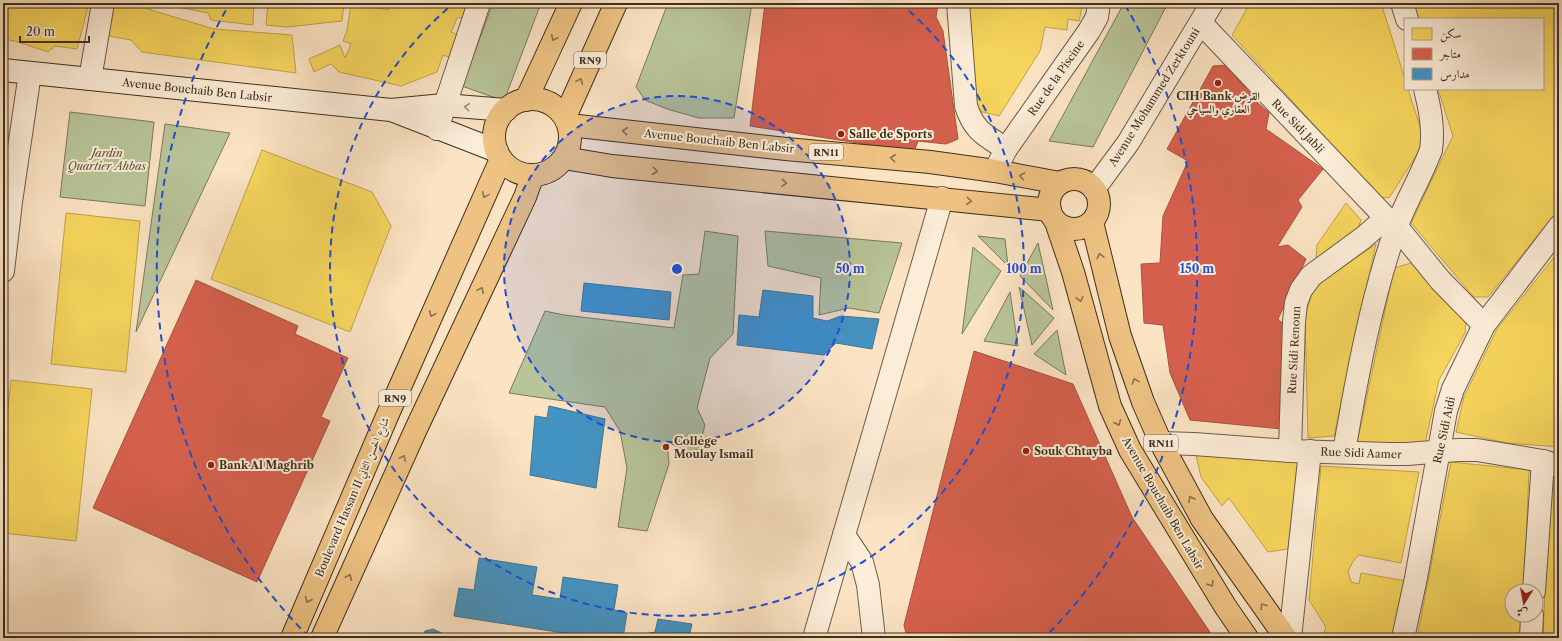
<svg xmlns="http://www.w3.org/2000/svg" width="1562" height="641" font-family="'Libre Caslon Text',Amiri,serif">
<rect width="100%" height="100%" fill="#fbe3c3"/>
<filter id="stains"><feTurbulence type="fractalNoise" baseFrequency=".005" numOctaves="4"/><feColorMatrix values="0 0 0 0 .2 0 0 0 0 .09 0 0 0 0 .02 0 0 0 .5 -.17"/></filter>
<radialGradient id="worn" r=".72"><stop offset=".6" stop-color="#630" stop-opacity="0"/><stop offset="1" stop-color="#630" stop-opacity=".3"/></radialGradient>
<g fill="#b8c599" stroke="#7b7a5a">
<polygon points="493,3 541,3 504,101 462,86"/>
<polygon points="668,3 752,3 734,118 699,118 667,109 645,100 636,87"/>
<polygon points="1124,3 1168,3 1093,147 1049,141"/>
<polygon points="70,112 154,122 145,206 60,197"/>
<polygon points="165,124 230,133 136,332"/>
<polygon points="705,231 738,236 733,334 710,358 697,408 705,425 698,450 685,452 667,441 669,464 647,531 618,527 627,468 620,431 605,407 509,393 545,311 564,315 674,328 683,275 699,274"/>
<polygon points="765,231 902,243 879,313 849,308 819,315 821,278 768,266"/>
<polygon points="978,236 1005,239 1008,266"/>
<polygon points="1038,243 1053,310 1020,276"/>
<polygon points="973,247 1001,271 962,334"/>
<polygon points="1019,287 1054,318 1032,345"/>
<polygon points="1010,292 1018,346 984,341"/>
<polygon points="1057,330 1066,375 1034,354"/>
</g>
<g fill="#f6d55c" stroke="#bfa349">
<polygon points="3,3 89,3 77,49 55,46 48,52 15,41 3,39"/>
<polygon points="111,3 145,3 148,9 214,29 292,35 296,73 142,52 131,40 103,35"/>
<polygon points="158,3 254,3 253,25 211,20 208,13"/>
<polygon points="268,3 344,3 342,21 287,27 266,25"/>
<polygon points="390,3 469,3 465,17 457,18 451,32 458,35 449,57 443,55 437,72 401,86 339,72 331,64 314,72 309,59 340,45 345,58 351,44 343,41 347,31 351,4 389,10"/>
<polygon points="963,3 1083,3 1079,21 1068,19 1067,30 1045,27 1040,51 999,116 975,110"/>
<polygon points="1250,3 1381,3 1405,79 1405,89 1408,89 1425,142 1389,198 1380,197 1232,35"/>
<polygon points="1412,3 1559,3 1559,209 1488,297 1474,297 1411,223 1453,136 1438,89 1543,89 1543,19 1417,19"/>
<polygon points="262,150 372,192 391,226 350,332 211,279"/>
<polygon points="1346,203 1361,220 1355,238 1316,260 1317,245"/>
<polygon points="66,213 140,221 126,372 51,364"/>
<polygon points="1376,244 1334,436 1308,438 1305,316 1314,287"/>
<polygon points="1559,251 1559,447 1507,443 1456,432 1464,397 1497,329"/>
<polygon points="1411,263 1466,321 1465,333 1439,380 1424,448 1357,443 1394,268"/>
<polygon points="11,380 92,389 76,541 3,533 3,451"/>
<polygon points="1206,453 1298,459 1288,549 1268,552 1229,498 1222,506 1201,477 1196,455"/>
<polygon points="1451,462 1529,470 1524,591 1512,591 1512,615 1523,615 1522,638 1417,638"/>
<polygon points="1321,466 1419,472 1401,563 1359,555 1354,560 1348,571 1351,582 1359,584 1361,573 1406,581 1396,638 1322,638 1326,627 1309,600"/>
<polygon points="1549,482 1559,484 1559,638 1543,638"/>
</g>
<g fill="#d6604d" stroke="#a8513e">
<polygon points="765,3 938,3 936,17 943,31 958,139 946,144 918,141 912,157 871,145 750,126"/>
<polygon points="1227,65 1257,102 1269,113 1266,129 1323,169 1298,200 1302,207 1277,247 1288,245 1306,259 1278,319 1284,325 1282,429 1190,420 1170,373 1163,325 1144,323 1141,264 1160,263 1163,216 1188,161 1167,149 1213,66"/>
<polygon points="196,280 298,326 295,334 348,358 321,417 330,421 257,582 93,508"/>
<polygon points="974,351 1073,384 1132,517 1214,638 907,638 904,625"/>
</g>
<g fill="#4393c3" stroke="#427591">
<polygon points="584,283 671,292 669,320 581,311"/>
<polygon points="763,290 813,296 813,318 827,321 841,316 879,319 872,349 836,343 824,355 737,345 739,315 759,317"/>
<polygon points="549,406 605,419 596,488 530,475 535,416 547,418"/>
<polygon points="479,558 537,567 532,595 560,599 563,577 618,585 614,610 627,613 623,638 596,638 454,616 459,588 474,590"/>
<polygon points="658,619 692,624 689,638 645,638 645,634 655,632"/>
<polygon points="433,629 452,638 422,638 425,631"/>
</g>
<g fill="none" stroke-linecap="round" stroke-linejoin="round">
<g stroke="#6d5c46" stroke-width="24">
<g id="street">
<path d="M958,3L966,106C974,131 985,135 1006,149"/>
<polyline points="1402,3 1407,19"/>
<polyline points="1201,23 1386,218 1397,227 1440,280 1484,325"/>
<polyline points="90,79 103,3"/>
<polyline points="437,129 479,3"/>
<polyline points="995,171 1006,149 1089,31 1097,17 1099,3"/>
<polyline points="1094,189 1128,143 1212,3"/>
<polyline points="3,271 11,202 30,73"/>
<polyline points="1161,443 1194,444 1290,451 1390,454 1407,454 1458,450 1477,450 1543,461 1559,466"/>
<polyline points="1290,451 1294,322 1296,303 1301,290 1311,276 1363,238 1386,218"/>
<path d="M1344,452C1357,376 1371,300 1396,228C1406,201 1421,177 1431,150C1434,129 1430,109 1425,89"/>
<polyline points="844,535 862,562 868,585 874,638"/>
<polyline points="1534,591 1543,461"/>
<polyline points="814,638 942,198"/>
<polyline points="1290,638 1310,451"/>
<polyline points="1403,638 1416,578 1446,411 1453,389 1484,325 1559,227"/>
<polyline points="1531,638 1532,615"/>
</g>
</g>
<g stroke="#3e2f1c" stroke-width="24">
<g id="secondary">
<polyline points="3,70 391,110 444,105 506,110"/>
<polyline points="394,111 497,151"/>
</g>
</g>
<g stroke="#3e2f1c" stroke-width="24">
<g id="primary">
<circle cx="532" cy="137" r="38"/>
<polyline points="526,100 571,3"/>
<polyline points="565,117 616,3"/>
<polyline points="569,125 786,149 930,162 995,171 1060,183"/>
<polyline points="564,158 612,166 1050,210"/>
<circle cx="1074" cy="204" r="25"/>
<polyline points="1056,222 1073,272 1110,406 1130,450 1225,606 1247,638"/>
<polyline points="1092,222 1120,336 1143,402 1161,443 1202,519 1286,638"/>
<polyline points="292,638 388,414 501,159"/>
<polyline points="322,638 416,429 525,197 533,175"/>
</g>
</g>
<use href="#street" stroke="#fcedd8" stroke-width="22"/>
<use href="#secondary" stroke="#fcedd8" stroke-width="22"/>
<use href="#primary" stroke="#eec282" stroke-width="22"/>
</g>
<defs><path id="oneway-chevron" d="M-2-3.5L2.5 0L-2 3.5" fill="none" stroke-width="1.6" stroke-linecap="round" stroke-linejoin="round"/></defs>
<g stroke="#8d714a">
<use href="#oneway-chevron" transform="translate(554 38) rotate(114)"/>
<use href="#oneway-chevron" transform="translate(580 81) rotate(-65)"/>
<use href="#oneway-chevron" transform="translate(625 131) rotate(-174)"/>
<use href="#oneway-chevron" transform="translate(893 158) rotate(-174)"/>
<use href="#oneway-chevron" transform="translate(655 171) rotate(6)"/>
<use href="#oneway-chevron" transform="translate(1022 176) rotate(-169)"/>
<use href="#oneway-chevron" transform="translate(784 183) rotate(5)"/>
<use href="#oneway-chevron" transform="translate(485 195) rotate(114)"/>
<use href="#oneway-chevron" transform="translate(969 201) rotate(6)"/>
<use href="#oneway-chevron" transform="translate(1100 256) rotate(-103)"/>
<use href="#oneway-chevron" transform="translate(481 290) rotate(-65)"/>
<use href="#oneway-chevron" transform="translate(1080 299) rotate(76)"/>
<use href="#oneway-chevron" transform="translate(432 314) rotate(114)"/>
<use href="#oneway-chevron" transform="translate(1135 381) rotate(-110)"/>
<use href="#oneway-chevron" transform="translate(1118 423) rotate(67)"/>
<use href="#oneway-chevron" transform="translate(403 458) rotate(-66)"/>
<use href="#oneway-chevron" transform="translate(1191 499) rotate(-119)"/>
<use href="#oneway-chevron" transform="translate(349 577) rotate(-66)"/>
<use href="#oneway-chevron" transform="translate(1211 584) rotate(58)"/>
<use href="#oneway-chevron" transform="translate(308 600) rotate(113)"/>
<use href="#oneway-chevron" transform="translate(1263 606) rotate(-126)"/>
</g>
<use stroke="#9d8e7a" href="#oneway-chevron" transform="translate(467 107) rotate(-174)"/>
<circle cx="677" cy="269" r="173" fill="#1d4ed8" fill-opacity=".12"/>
<g fill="none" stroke="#1d4ed8" stroke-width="2" stroke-dasharray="7 5">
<circle cx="677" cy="269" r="173"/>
<path d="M900 3A347 347 0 1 1 454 3"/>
<path d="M309 637A520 520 0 0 1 229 5M1125 5A520 520 0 0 1 1045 637"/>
</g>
<g fill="#8f2418" stroke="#fcedd8" stroke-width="1.5">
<circle cx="1218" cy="83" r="4"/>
<circle cx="841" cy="134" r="4"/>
<circle cx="666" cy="447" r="4"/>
<circle cx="1026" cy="451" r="4"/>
<circle cx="211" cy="465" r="4"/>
</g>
<g text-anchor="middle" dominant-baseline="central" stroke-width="4" stroke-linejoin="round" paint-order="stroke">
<g fill="#fcedd8" stroke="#776854" stroke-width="1">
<rect x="574" y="52" width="32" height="16" rx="3"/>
<rect x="809" y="144" width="34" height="16" rx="3"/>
<rect x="379" y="390" width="32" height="16" rx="3"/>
<rect x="1144" y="435" width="34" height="16" rx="3"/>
</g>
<g font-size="10" font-weight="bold" fill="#3e2f1c">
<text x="590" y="60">RN9</text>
<text x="826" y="152">RN11</text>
<text x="395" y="398">RN9</text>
<text x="1161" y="443">RN11</text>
</g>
<g font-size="11" fill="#3e2f1c" stroke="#fcedd8">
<text transform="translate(1056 78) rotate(-55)">Rue de la Piscine</text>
<text transform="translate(197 90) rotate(6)">Avenue Bouchaib Ben Labsir</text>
<text transform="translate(1154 97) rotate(-58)">Avenue Mohammed Zerktouni</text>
<text transform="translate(1298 126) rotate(46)">Rue Sidi Jabli</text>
<text transform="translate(719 141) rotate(6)">Avenue Bouchaib Ben Labsir</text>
<text transform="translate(1294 350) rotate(-87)">Rue Sidi Renoun</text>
<text transform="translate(1444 430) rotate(-78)">Rue Sidi Aidi</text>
<text transform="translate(1361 453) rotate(2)">Rue Sidi Aamer</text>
<text transform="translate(352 497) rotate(-67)">Boulevard Hassan II شارع الحسن الثاني</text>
<text transform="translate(1163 503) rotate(60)">Avenue Bouchaib Ben Labsir</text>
</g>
<g font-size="11" font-weight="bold" fill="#3e2f1c" stroke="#fcedd8" text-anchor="start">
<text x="1218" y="96" text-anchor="middle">CIH Bank القرض<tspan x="1218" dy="13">العقاري والسياحي</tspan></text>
<text x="849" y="134">Salle de Sports</text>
<text x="674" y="441">Collège<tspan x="674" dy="13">Moulay Ismail</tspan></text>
<text x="1034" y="451">Souk Chtayba</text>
<text x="219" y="465">Bank Al Maghrib</text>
</g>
<g font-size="11" font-style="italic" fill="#5c543b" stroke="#fcedd8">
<text x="107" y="153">Jardin<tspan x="107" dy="13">Quartier Ahbas</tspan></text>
</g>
</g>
<circle cx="677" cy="269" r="6" fill="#1d4ed8" stroke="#fcedd8" stroke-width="2"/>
<g font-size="12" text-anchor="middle" font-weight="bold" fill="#1d4ed8" stroke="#fcedd8" stroke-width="4" stroke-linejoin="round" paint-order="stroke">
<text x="850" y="273">50 m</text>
<text x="1024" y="273">100 m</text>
<text x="1197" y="273">150 m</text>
</g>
<rect width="1562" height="641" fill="none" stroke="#fbe3c3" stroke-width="16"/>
<rect x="4" y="4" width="1554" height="633" fill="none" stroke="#3e2f1c" stroke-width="2"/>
<rect x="8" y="8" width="1546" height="625" fill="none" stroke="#3e2f1c"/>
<rect x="1404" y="18" width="140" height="72" fill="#fcedd8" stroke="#b0a18d"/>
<rect x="1412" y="28" width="20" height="12" fill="#f6d55c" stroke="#b0a18d"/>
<text x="1440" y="38" font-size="12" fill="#3e2f1c">سكن</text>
<rect x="1412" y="48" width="20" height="12" fill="#d6604d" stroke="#b0a18d"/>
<text x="1440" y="58" font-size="12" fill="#3e2f1c">متاجر</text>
<rect x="1412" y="68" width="20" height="12" fill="#4393c3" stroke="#b0a18d"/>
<text x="1440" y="78" font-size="12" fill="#3e2f1c">مدارس</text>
<g transform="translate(1524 603) rotate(191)"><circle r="19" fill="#fcedd8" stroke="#b0a18d"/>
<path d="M0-3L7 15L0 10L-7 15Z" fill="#8f2418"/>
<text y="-6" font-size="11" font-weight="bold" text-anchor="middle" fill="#3e2f1c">ش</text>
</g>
<path d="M20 36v6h69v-6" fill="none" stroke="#3e2f1c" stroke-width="2"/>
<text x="26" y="36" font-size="12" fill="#3e2f1c" stroke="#fcedd8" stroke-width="3" paint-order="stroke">20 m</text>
<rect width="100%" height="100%" filter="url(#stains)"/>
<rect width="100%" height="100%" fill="url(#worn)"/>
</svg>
